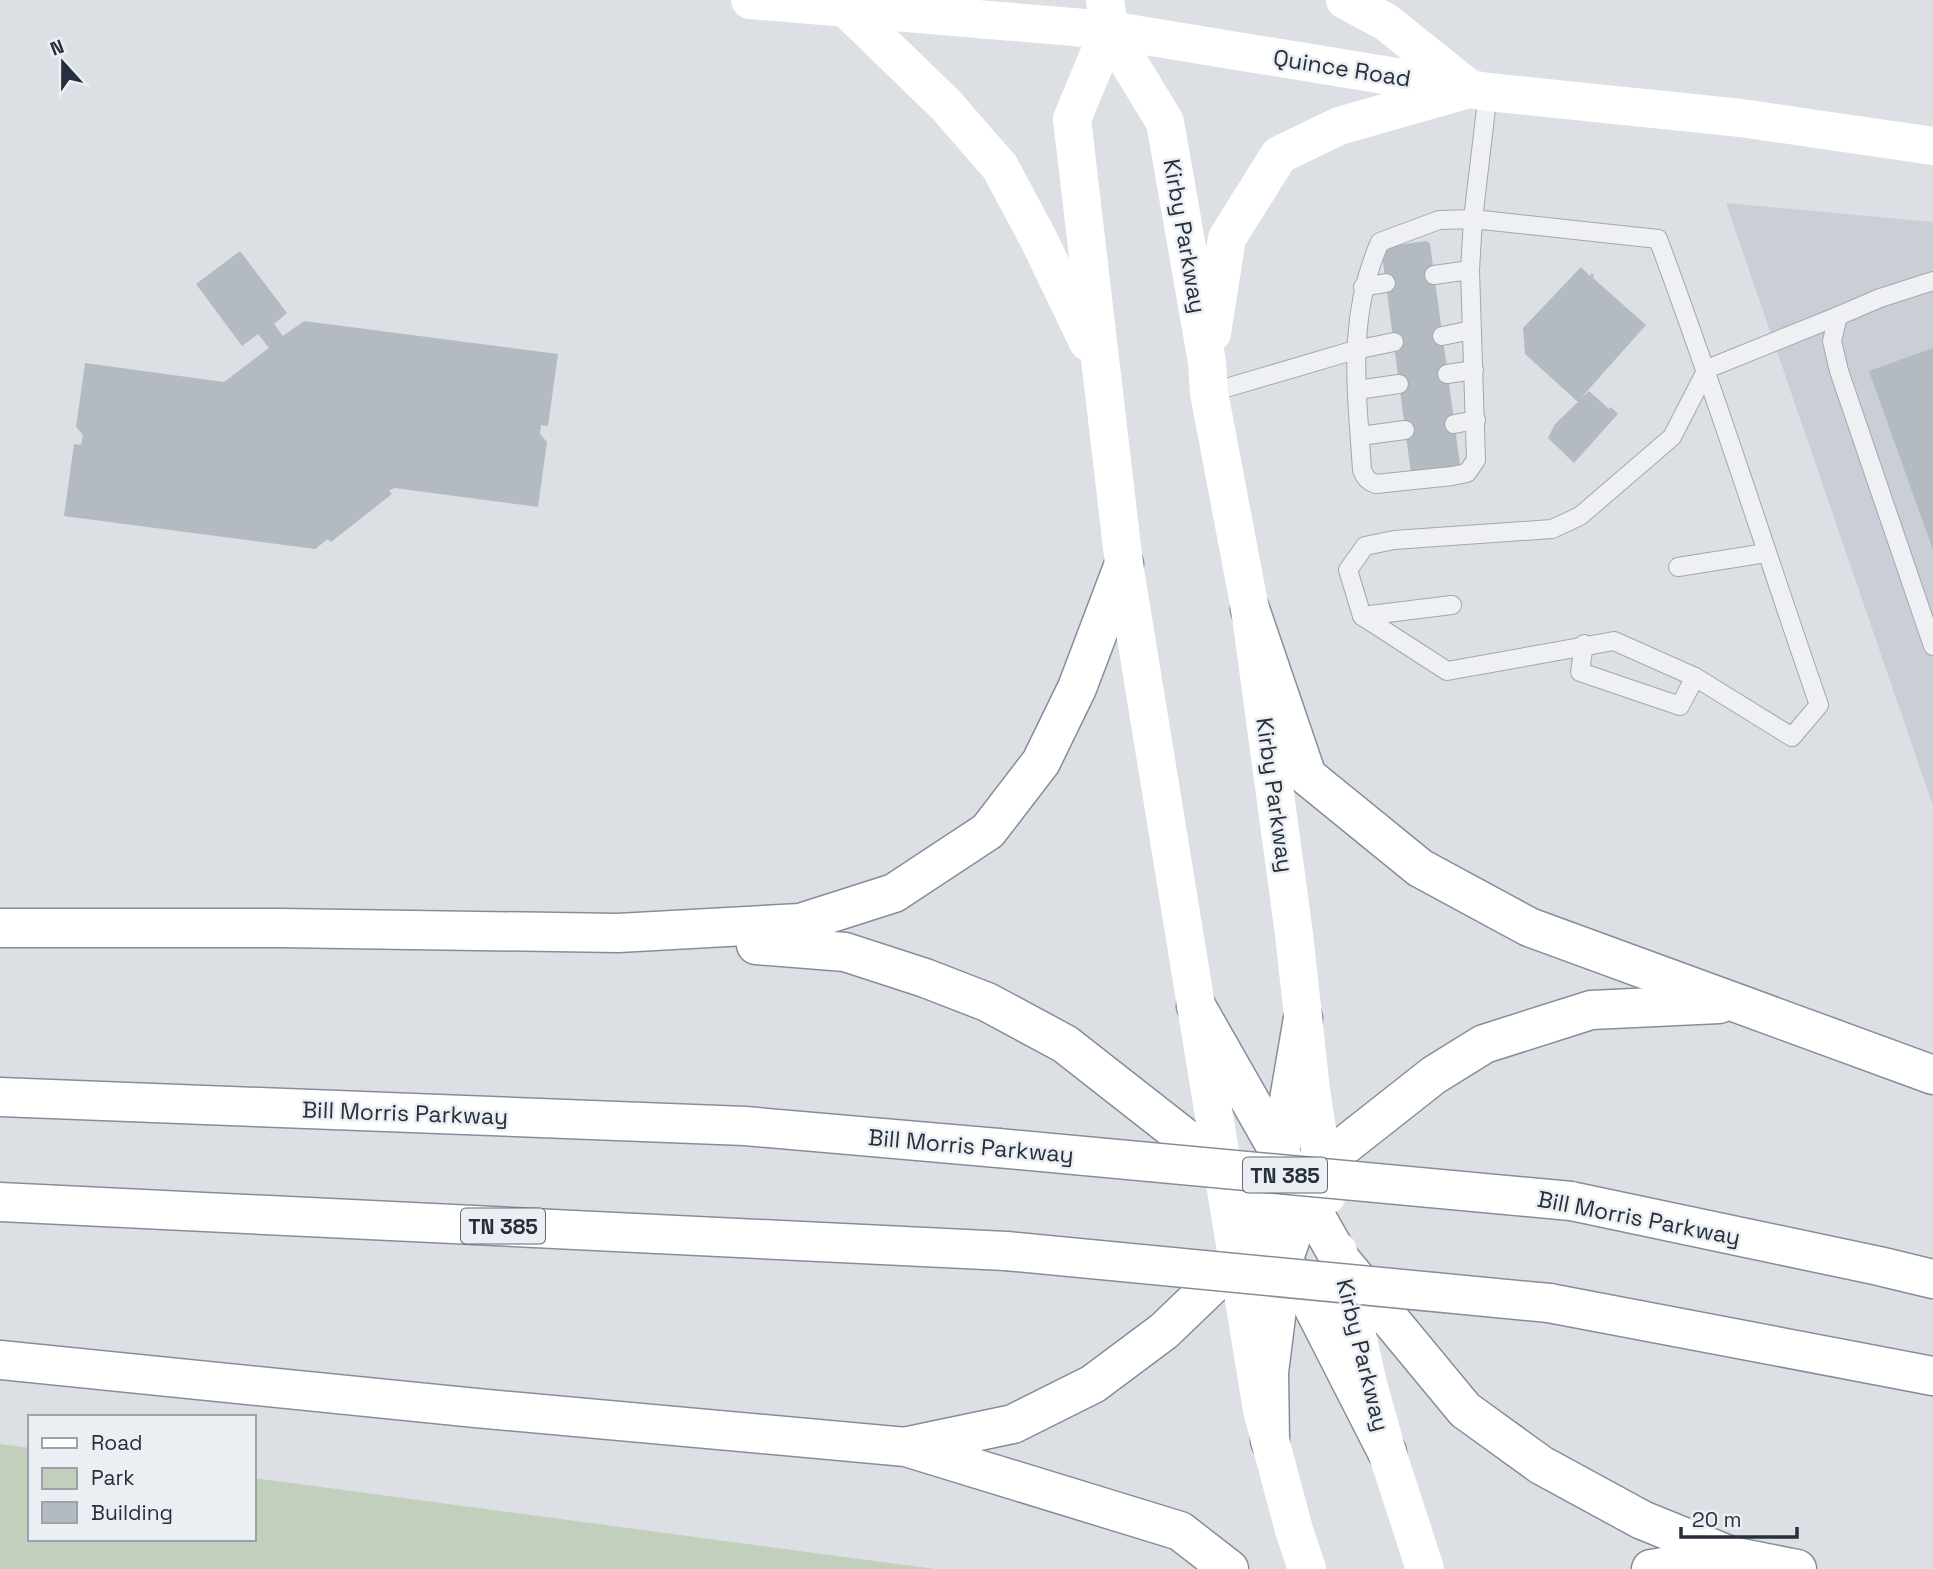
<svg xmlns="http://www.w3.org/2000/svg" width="1933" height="1569" font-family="'Space Grotesk',sans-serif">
<rect width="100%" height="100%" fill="#dce0e5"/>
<polygon fill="#cacfd7" points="1726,203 1933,222 1933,806"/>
<polygon fill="#c3cfbd" points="0,1444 30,1448 30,1539 254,1539 254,1478 935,1569 0,1569"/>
<g fill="#b3bac2">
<polygon points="1427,241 1430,244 1460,464 1456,467 1411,474 1381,247"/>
<polygon points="240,251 287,313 274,324 283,336 304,321 558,354 548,426 541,425 540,434 547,442 538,507 394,488 389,491 392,494 331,542 328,539 315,549 64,516 74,444 81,445 83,435 76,427 85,363 224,382 269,348 258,334 242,346 196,284"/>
<polygon points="1581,267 1590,276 1592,273 1594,276 1593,278 1646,325 1581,398 1589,391 1609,409 1611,407 1618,414 1574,463 1548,438 1555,424 1578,402 1525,354 1523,328"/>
<polygon points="1933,348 1933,550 1869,371"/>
</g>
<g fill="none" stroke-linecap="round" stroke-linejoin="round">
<g stroke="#a2a7af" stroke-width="20">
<g id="service">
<path d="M1488,92L1473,219L1470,270L1476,460L1467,473L1452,476L1376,484C1368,481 1365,478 1362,470C1357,391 1346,318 1380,242L1439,220L1473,219L1658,239C1716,393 1765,550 1819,705L1792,737L1695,677L1614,641L1447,671L1362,616L1348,570L1365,546L1394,540L1552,529L1580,516L1672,437L1707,369L1838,316"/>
<polyline points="1434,275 1470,270"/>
<polyline points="1933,281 1880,298 1838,316 1832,341 1839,371 1933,646"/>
<polyline points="1363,287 1386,283"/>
<polyline points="1442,336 1472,330"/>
<polyline points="1447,374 1474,370"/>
<polyline points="1357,390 1399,384"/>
<polyline points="1209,393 1355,350 1394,342"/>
<polyline points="1454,424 1476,420"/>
<polyline points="1360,436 1405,430"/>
<polyline points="1678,567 1766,553"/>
<polyline points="1362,616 1452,605"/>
<polyline points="1584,644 1580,672 1680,706 1695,677"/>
</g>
</g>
<g stroke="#848e9b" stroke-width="41">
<g id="motorway">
<polyline points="1250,609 1307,776 1420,868 1529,927 1933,1075"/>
<polyline points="0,928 280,928 618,933 800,923 894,893 988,831 1041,762 1077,688 1124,564"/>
<polyline points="756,945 845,952 925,978 987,1002 1065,1044 1222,1167 1311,1303 1387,1452"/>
<polyline points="1196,1006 1340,1259 1465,1410 1541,1465 1642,1520 1731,1556 1797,1569"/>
<polyline points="0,1097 745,1126 998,1148"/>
<polyline points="1571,1201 1879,1266 1933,1279"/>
<polyline points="0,1202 1006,1251"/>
<polyline points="1549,1303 1933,1376"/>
<polyline points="0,1360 476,1408 906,1447 1180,1531 1229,1569"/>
<polyline points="1270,1441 1269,1372 1283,1261 1305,1197 1321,1164 1434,1075 1484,1044 1591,1010 1719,1004"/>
<polyline points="908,1446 1013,1424 1093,1384 1164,1331 1237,1261 1260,1226 1280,1153 1303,1018"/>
<polyline points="1651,1569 1731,1556"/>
</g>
</g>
<use href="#service" stroke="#eef0f4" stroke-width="18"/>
<g stroke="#fff" stroke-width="38">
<polyline points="750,0 1109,30 1488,92 1741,118 1933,146"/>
<polyline points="1105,0 1109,30 1165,122 1207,362 1209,393 1250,609 1294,934 1311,1090 1327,1195"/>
<polyline points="1345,0 1386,22 1466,86"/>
<polyline points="848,10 946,105 1000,167 1038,238 1088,342"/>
<polyline points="1109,30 1072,119 1124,564 1262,1410 1294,1530 1307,1569"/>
<polyline points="1212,333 1227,238 1279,155 1339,126 1462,91"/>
<polyline points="1338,1251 1368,1384 1387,1452 1425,1569"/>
</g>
<use href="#motorway" stroke="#fff" stroke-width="38"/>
<g stroke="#848e9b" stroke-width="41" stroke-linecap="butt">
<g id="motorway-bridge">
<polyline points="998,1148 1571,1201"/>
<polyline points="1006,1251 1549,1303"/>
</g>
</g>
<use href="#motorway-bridge" stroke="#fff" stroke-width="38"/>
</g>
<g text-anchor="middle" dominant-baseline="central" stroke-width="5" stroke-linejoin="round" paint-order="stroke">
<g fill="#ebeff3" stroke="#616972" stroke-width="2">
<rect x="1243" y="1157.5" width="84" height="35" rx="5"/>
<rect x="461" y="1208.5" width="84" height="35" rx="5"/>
</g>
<g font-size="21" font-weight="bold" fill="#262f3b">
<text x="1285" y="1175">TN 385</text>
<text x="503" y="1226">TN 385</text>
</g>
<g font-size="23" fill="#262f3b" stroke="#ebeff3">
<text transform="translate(1342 68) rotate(9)">Quince Road</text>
<text transform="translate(1185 236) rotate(80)">Kirby Parkway</text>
<text transform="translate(1275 795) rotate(82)">Kirby Parkway</text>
<text transform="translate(405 1113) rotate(2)">Bill Morris Parkway</text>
<text transform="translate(971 1146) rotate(5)">Bill Morris Parkway</text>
<text transform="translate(1639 1218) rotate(11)">Bill Morris Parkway</text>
<text transform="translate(1363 1355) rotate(76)">Kirby Parkway</text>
</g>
</g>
<rect x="28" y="1415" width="228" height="126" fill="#ebeff3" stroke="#9ca2a9" stroke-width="2"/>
<rect x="42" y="1438" width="35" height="10" fill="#ffffff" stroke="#9ca2a9" stroke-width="2"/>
<text x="91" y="1450" font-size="21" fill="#262f3b">Road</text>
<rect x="42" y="1468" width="35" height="21" fill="#c3cfbd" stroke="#9ca2a9" stroke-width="2"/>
<text x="91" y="1485" font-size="21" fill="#262f3b">Park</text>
<rect x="42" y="1502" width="35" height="21" fill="#b3bac2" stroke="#9ca2a9" stroke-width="2"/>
<text x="91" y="1520" font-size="21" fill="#262f3b">Building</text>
<g transform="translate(63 63) rotate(339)" stroke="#ebeff3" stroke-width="5" paint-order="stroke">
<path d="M0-5L12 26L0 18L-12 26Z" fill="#262f3b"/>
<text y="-10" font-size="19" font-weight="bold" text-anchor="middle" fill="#262f3b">N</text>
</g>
<path d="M1681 1527v10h116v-10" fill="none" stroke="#262f3b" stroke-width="3.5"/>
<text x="1692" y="1527" font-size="21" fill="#262f3b" stroke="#ebeff3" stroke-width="5" paint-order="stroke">20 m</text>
</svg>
